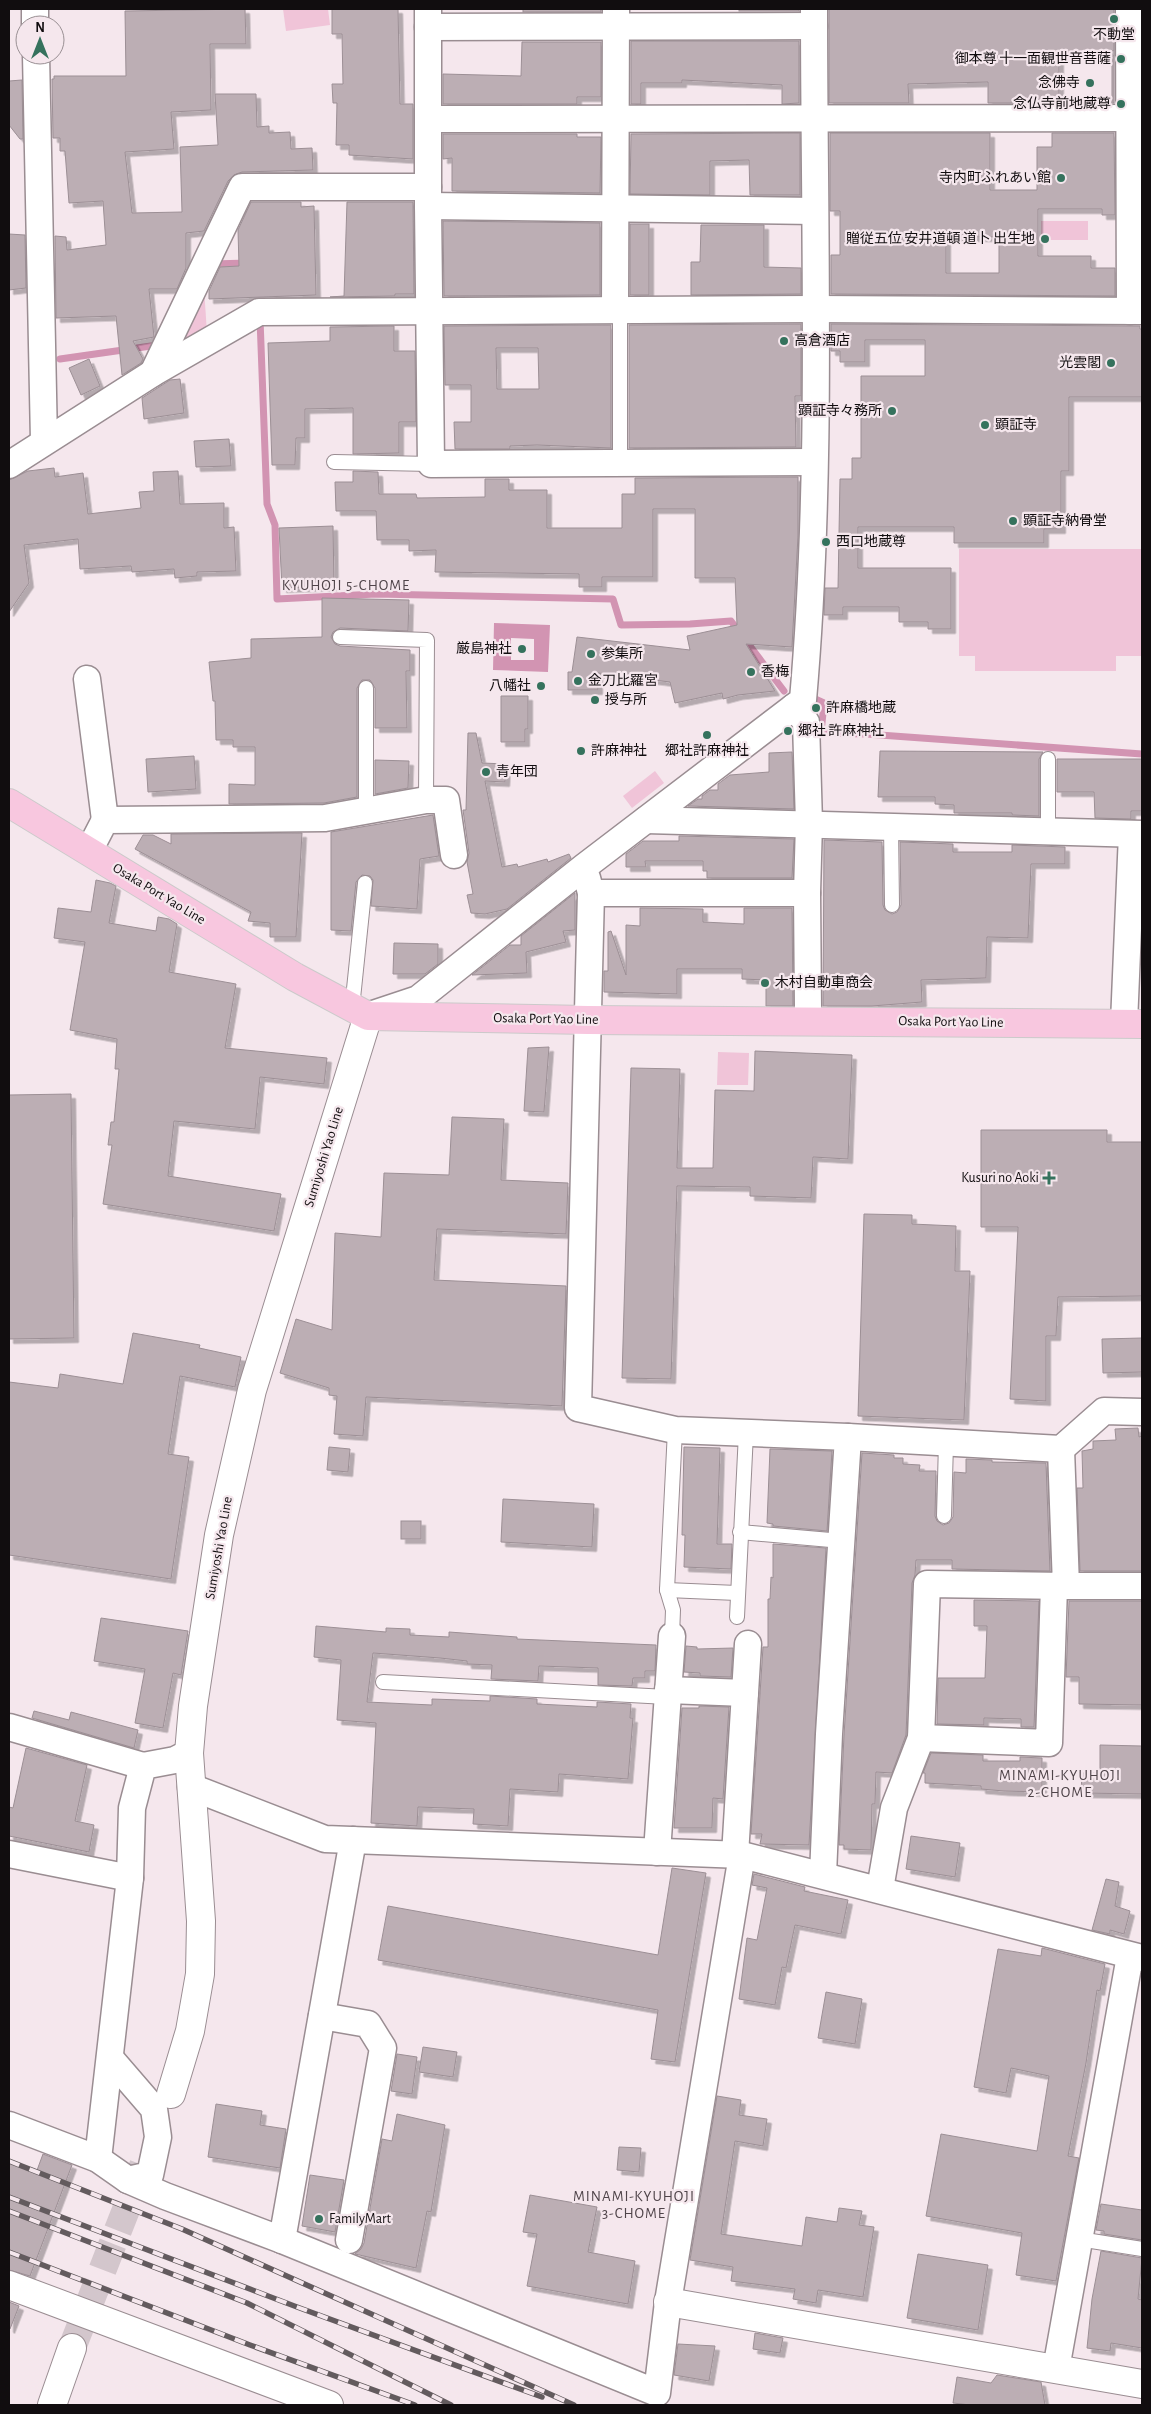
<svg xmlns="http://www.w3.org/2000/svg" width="1151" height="2414" font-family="'Alegreya Sans','Noto Sans JP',sans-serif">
<defs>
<filter id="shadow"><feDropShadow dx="4.5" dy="4.5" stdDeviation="0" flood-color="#0004"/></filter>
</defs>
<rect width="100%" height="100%" fill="#f5e7ed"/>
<g fill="#f0c4d8">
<polygon points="283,9 328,9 330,25 286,31"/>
<rect x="1041" y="221" width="47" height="19"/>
<polygon points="204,288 207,333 176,349"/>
<polygon points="959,549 1142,549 1142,656 1116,656 1116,671 975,671 975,656 959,656"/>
<polygon points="655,771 664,783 632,808 623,796"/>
<polygon points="718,1052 749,1053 748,1085 717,1085"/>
</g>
<path fill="#d294b2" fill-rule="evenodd" d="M494,623L550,625L548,672L493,670ZM511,638L534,639V660H511Z"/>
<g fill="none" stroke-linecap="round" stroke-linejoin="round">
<g stroke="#d294b2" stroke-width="7">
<polyline points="212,264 248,263"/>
<polyline points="260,319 267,504 275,525 277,599 376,594 613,599 621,625 690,624 731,621 784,691"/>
<polyline points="60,359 158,345"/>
<polyline points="813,698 824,703 821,733 866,734 1142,754"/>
</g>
</g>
<g fill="#bcaeb4" stroke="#9c8f95" fill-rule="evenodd" filter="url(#shadow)">
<polygon points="245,9 246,44 210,44 211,110 171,112 174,149 125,152 132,213 182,212 180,147 218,145 215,94 256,94 257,127 269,126 269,133 290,132 291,149 312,148 313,170 242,172 234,175 228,181 204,231 186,233 186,268 177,289 149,289 154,337 133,341 143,359 141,363 122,375 116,316 56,318 55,236 66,237 67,250 106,245 103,201 69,203 65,151 60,151 60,138 53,138 52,79 54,79 54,76 126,76 125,11"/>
<polygon points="332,9 398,9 400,104 413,104 413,159 349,155 349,145 336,145 337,103 333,103 332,84 343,84 342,34 332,34"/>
<rect x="523" y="9" width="78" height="3"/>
<rect x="739" y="9" width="60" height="2"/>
<polygon points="829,9 1114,9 1114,51 1059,51 1059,102 1112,102 1112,55 1114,55 1114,103 988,103 988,82 908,84 909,103 829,103"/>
<polygon points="631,41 799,41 799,103 782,104 782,85 682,80 682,83 641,83 641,104 631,104"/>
<polygon points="522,42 601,42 601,97 577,97 577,104 443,104 443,74 521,76"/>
<polygon points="22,80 23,139 20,139 9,125 9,81"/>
<polygon points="800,133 800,195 750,195 749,160 710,161 710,195 630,194 631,134"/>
<path d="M830,133H990V190H1037V147H1052V133H1114L1115,215H1102V209H1038V256H1091V268H1115V296L831,294V255H840V211H830ZM946,237H999V273H946Z"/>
<polygon points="443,134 577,134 577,137 601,137 600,193 452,191 452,158 443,159"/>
<polygon points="251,202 301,202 301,207 314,206 316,295 209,299 209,291 220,267 239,266 238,230"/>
<polygon points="347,202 413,202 414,294 395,294 395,296 330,297 344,296"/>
<polygon points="443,221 600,223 600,295 444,296"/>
<rect x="630" y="224" width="19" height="71"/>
<polygon points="701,225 764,225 764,267 801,268 801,294 691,295 691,262 700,262"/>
<polygon points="9,234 25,235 26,288 9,290"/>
<polygon points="801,324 801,396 795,396 796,447 629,448 629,325"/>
<polygon points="831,324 1140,326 1140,329 1142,329 1142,397 1069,397 1069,471 1061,471 1061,529 1044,529 1044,543 954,543 954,527 858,527 858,568 951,568 951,629 928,629 928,622 899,622 899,607 843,607 843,615 824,615 825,588 838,588 840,479 852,479 852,458 861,458 861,376 925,376 925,340 865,340 865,362 840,362 840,351 831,351"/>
<path d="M611,325V448L537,445L510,446V449H455L454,422H471V385H445L444,326ZM496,348H538L539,389H497Z"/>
<polygon points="394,326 394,351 415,351 416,422 399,422 399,453 353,454 353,408 305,409 305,438 296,438 295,465 272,465 268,343 330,341 330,327"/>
<polygon points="89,359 100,386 81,395 69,368"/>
<polygon points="180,379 184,413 144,419 142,398 170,380"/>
<polygon points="229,439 231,466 196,467 194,441"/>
<polygon points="54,468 55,477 83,473 88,514 141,508 139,492 154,491 153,472 178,471 180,504 224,503 224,528 234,527 236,571 197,572 197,576 175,578 174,569 132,572 131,566 80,569 78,539 24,545 29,583 9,612 9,480 28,471"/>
<polygon points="353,471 378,472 379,494 416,494 417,498 485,497 485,479 509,479 509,490 547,490 547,528 622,528 622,494 635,494 635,478 798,477 798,536 792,647 746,644 775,691 738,695 723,699 722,693 675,703 670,682 598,673 598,690 568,690 568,672 572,672 577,637 690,650 687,636 737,625 735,578 695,578 695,509 653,509 653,577 602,577 602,587 579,587 579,574 435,572 436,550 409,551 409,540 377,540 376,511 336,511 335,482 353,482"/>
<polygon points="333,526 334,586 282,588 279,528"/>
<polygon points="322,598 409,600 408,631 340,628 333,632 331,637 335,644 340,646 410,650 410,671 406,671 407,728 375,728 375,688 370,680 362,680 357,688 357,797 324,803 229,804 229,784 255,785 255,747 233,747 233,740 216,740 215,701 213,701 209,662 251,658 251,639 322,637"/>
<polygon points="501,696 528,696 528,729 525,729 525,742 501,742"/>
<polygon points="468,733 476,733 482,763 506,764 505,782 485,781 502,867 517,864 518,867 547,859 548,862 569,854 571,858 507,909 485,914 471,913 467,895 473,894 467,862 469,853 463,810 466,810"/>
<polygon points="880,751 1043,752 1039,759 1039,816 1012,815 1012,813 954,813 954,805 935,804 935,797 878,797"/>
<polygon points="792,752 794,809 688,806 698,799 702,799 702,796 710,790 718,790 718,784 730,775 769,772 769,753"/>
<polygon points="194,756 196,789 148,792 146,759"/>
<polygon points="1057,759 1142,759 1142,811 1131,811 1131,819 1095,818 1094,792 1057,792"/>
<polygon points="375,760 409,761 408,788 375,794"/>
<polygon points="433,815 439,856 420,859 417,909 371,906 373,880 370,876 362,875 356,882 351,931 331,930 331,832"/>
<polygon points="302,833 296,937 270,937 270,923 248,921 251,912 135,849 143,835 153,835 171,844 171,834"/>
<polygon points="679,836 794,839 792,878 707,878 707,871 703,871 703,861 645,861 646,867 626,867 626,854 643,841 679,841"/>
<polygon points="824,840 882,842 883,905 885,910 892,914 897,912 901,905 900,842 953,844 953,852 1012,852 1012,845 1065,847 1065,864 1031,864 1028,938 987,937 986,978 921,980 922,1002 872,1006 823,1006"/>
<polygon points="96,880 110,883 116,886 109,923 156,931 158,917 169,919 177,924 169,972 236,984 225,1048 327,1058 324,1084 260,1077 255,1129 174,1121 168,1176 281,1194 274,1231 103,1204 112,1145 108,1145 111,1122 114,1122 119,1069 115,1069 117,1039 70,1030 85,942 54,938 58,908 91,912"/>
<polygon points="575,893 575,930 563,931 566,942 526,952 527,973 472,975 510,945 521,945 521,936"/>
<polygon points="640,908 703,909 703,922 744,924 744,908 792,908 793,1006 766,1006 766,980 742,979 742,969 677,969 677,994 604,992 604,971 608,971 608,932 611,931 626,975 626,925 640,926"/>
<polygon points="394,943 438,944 438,964 425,974 393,974"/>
<polygon points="549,1047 544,1112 524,1111 528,1048"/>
<polygon points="755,1051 852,1055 848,1159 813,1157 811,1198 750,1196 750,1187 677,1186 671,1379 622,1378 631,1068 680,1069 677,1168 713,1168 715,1090 754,1091"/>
<polygon points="71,1094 74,1338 9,1339 9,1095"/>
<polygon points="452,1117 504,1119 501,1180 568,1183 566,1234 437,1229 434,1280 566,1286 562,1406 366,1397 363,1436 334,1434 337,1396 329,1395 329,1388 280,1373 296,1319 332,1330 335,1233 381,1237 384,1173 449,1175"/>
<polygon points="981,1130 1107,1130 1107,1142 1142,1142 1142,1296 1058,1297 1056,1336 1046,1336 1046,1401 1010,1399 1018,1227 981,1227"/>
<polygon points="864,1214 912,1215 912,1224 956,1226 955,1271 970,1271 964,1420 858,1416"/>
<polygon points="133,1333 200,1345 199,1348 241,1357 235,1387 180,1376 168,1454 189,1457 171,1579 9,1555 9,1382 58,1388 60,1374 123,1384"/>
<polygon points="1142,1338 1142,1372 1103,1373 1102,1339"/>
<polygon points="1138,1428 1139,1437 1142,1436 1142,1571 1080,1571 1077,1488 1083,1488 1082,1451 1093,1449 1093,1441 1116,1440 1115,1429"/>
<polygon points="329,1447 350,1449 348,1472 327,1470"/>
<polygon points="684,1447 720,1448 717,1544 732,1544 731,1569 684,1567 685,1535 682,1535"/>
<polygon points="770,1449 832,1451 827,1531 773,1526 773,1524 767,1523"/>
<polygon points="862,1453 894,1455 894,1458 903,1458 903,1464 920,1465 919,1471 936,1471 935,1516 937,1521 943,1525 949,1523 953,1517 954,1472 966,1473 966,1459 992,1460 992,1462 1046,1463 1050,1571 952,1569 952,1560 916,1560 915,1575 912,1583 906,1735 892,1773 876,1772 875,1804 872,1804 871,1850 844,1849 844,1845 839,1845 844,1735"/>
<polygon points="503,1499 594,1504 592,1547 501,1542"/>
<rect x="401" y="1521" width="20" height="18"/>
<polygon points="773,1544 826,1548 809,1845 760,1844 762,1834 751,1834 763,1647 768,1647 768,1599 770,1599 771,1577 773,1578"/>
<polygon points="974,1600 1039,1601 1034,1727 1021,1727 1021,1719 984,1718 984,1725 937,1724 938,1678 985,1678 987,1626 974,1626"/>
<polygon points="1069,1601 1142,1601 1142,1705 1079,1704 1079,1677 1066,1677"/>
<polygon points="101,1618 188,1631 181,1675 173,1673 163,1728 135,1723 145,1669 94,1661"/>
<polygon points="316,1626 386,1632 386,1628 410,1629 410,1635 449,1637 449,1632 517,1637 517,1639 656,1645 655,1671 645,1671 645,1678 633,1678 632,1686 598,1685 598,1668 539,1666 538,1681 491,1679 492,1665 467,1664 467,1661 440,1658 373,1653 367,1702 432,1705 432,1699 490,1701 490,1696 537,1699 537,1704 597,1707 597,1702 631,1704 630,1718 633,1718 628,1779 559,1774 558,1792 510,1789 508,1826 473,1824 474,1809 418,1807 417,1826 371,1823 376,1723 337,1720 341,1660 314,1657"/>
<polygon points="686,1646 697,1647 697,1649 733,1648 731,1677 700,1676 700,1673 684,1672"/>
<polygon points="699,1706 729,1707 723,1799 713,1798 712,1828 674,1828 682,1708 699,1708"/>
<polygon points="34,1711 69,1720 71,1712 138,1730 134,1748 32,1718"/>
<polygon points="1100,1745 1142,1746 1142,1794 1081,1793 1082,1773 1100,1773"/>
<polygon points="26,1748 87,1765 75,1821 94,1825 89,1852 9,1836 9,1807 13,1808"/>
<polygon points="931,1753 983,1755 983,1761 1020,1761 1020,1757 1042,1758 1042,1792 1004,1791 981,1789 981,1786 925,1783 925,1773 923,1773"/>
<polygon points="911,1836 960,1843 955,1877 906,1869"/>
<polygon points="672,1868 706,1873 675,2062 651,2059 658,2010 378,1960 388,1906 658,1955"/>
<polygon points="754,1874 805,1887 804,1891 848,1900 841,1934 795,1925 786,1968 782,1967 775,2005 739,1999 747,1938 757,1940 767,1888 752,1885"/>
<polygon points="1106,1879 1119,1882 1115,1906 1130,1911 1124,1934 1110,1930 1110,1934 1092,1930"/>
<polygon points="1042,1948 1105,1964 1100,1991 1097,1990 1086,2063 1068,2156 1079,2158 1056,2281 1016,2275 1022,2233 926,2216 941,2134 1037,2151 1049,2076 1011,2068 1006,2093 974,2087 998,1949 1041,1956"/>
<polygon points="826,1992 862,1999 855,2044 818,2038"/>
<polygon points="423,2047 457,2052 453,2077 419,2072"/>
<polygon points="397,2054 417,2057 412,2094 391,2091"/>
<polygon points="717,2096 741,2100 739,2115 767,2119 763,2146 735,2141 721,2234 802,2246 806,2217 837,2222 839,2208 862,2211 859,2225 874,2227 863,2297 818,2290 816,2303 793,2299 795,2289 731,2281 733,2267 690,2260"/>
<polygon points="216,2104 262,2111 260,2125 286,2129 280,2168 208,2157"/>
<polygon points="397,2114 445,2125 431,2212 427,2211 416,2268 355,2254 361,2249 364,2243 382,2139 392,2141"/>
<polygon points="619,2147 641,2148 639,2172 617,2170"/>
<polygon points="43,2154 72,2165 30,2276 9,2270 9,2162 36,2173"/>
<polygon points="310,2175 344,2180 335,2232 302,2226"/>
<polygon points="530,2195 597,2207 588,2252 635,2261 628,2304 527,2286 537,2234 523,2232"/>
<polygon points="1101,2204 1142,2210 1142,2240 1104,2234 1104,2231 1096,2230"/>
<polygon points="1101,2251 1142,2258 1138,2299 1142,2300 1142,2348 1111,2343 1110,2351 1087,2348 1092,2299"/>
<polygon points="918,2254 988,2265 978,2330 907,2318"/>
<polygon points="9,2302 19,2306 10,2329 9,2328"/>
<polygon points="755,2333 783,2338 780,2353 753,2349"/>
<polygon points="678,2344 715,2346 709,2381 674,2375"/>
<polygon points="997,2375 1041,2382 1045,2405 970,2405 953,2403 957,2377 991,2383"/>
</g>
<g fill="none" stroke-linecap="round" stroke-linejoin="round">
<polyline stroke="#d3c6cc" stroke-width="28" stroke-dasharray="28 14" stroke-linecap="butt" points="72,2348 145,2161"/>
<g stroke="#9a8d92" stroke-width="16">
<g id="service">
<polyline points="620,310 620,463"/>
<polyline points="334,462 431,464"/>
<polyline points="340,637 427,640 426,800"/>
<polyline points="366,688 366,810"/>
<polyline points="1048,759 1048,830"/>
<polyline points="891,825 892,905"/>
<polyline points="352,1008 365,883"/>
<polyline points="944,1516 946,1443"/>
<polyline points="740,1532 842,1541"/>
<polyline points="667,1590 737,1593"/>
<polyline points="737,1617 746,1433"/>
<polyline points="672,1636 673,1610 667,1590 675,1430"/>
<polyline points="383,1682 667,1697"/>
<polyline points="1079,2239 1142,2249"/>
</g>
</g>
<g stroke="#9a8d92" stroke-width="29">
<g id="minor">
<polyline points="35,9 35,25"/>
<polyline points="428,9 428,206 431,464 814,462"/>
<polyline points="1129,9 1130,311"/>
<polyline points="428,27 814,26"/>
<polyline points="36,55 44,441"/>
<polyline points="429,119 1142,118"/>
<polyline points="428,206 814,211"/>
<polyline points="615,310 616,10"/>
<polyline points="153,373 242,187 428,187"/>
<polyline points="9,465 153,373 259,312 816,309 1142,311"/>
<polyline points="87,679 105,820"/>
<polyline points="794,707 806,722 809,823 807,893 808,1009"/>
<polyline points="646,820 1142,834"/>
<polyline points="89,851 105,820 325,818 426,800 446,800 454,855"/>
<polyline points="587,878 591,893 807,893"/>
<polyline points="591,893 578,1408 675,1430 848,1437 829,1734 823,1875"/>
<path d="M373,1014L418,999L584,867L803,700C823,471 814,239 814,9"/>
<polyline points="1124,1023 1132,834"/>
<polyline points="848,1437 1061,1449 1104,1411 1142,1412"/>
<polyline points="1066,1586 1142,1586"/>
<polyline points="668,1690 745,1693"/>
<polyline points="9,1727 143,1766"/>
<polyline points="921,1738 1049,1743 1054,1586"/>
<polyline points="191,1787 325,1839 742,1855 1142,1958"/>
<polyline points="657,1852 672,1636"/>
<polyline points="9,1854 130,1878"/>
<polyline points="735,1855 748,1644"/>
<polyline points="880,1889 894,1808 921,1738 927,1584 1066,1586 1061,1449"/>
<polyline points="322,2016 368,2024 383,2048 349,2240"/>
<polyline points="110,2058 154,2109 158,2137 150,2175 128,2180"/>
<polyline points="9,2125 98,2159 128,2180 165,2196 282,2240 657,2393 668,2302 742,1855"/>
<polyline points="98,2159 130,1878 132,1808 143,1766 175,1760 189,1753"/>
<polyline points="282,2240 353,1840"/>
<polyline points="1056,2369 1130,1956"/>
</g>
</g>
<g stroke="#9a8d92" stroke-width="30">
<g id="tertiary">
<polyline points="9,2285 329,2405"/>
<polyline points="668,2302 1142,2384"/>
</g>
</g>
<g stroke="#9a8d92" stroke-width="30">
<g id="secondary">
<polyline points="171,2094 190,2031 200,1974 201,1921 189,1753 193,1706 219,1535 252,1390 368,1016"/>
<polyline points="52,2405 72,2348"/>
</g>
</g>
<g stroke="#cbcaca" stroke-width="30">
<polyline id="primary" points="9,803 295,977 368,1016 588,1020 1142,1024"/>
</g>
<use href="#service" stroke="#fff" stroke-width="14"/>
<use href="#minor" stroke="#fff" stroke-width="26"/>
<use href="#tertiary" stroke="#fff" stroke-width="28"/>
<use href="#secondary" stroke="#fff" stroke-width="28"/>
<use href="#primary" stroke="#f8c7df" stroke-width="28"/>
<g stroke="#635b5e" stroke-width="5.5">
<g id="rail">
<polyline points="9,2161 182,2229 574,2405"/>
<polyline points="9,2197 297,2307 542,2397"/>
<polyline points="9,2211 247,2303 451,2405"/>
<polyline points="9,2252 250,2345 415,2405"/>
</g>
</g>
<use href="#rail" stroke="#f5e7ed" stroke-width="4" stroke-dasharray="11" stroke-linecap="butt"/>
</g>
<g fill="#35725d" stroke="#f5e7ed" stroke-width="2">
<circle cx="1114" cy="19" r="5"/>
<circle cx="1121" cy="59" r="5"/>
<circle cx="1090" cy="83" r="5"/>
<circle cx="1121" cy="104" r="5"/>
<circle cx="1061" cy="178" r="5"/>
<circle cx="1045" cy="239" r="5"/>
<circle cx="784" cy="341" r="5"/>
<circle cx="1111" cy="363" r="5"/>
<circle cx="892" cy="411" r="5"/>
<circle cx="985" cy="425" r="5"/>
<circle cx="1013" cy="521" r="5"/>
<circle cx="826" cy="542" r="5"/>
<circle cx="522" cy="649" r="5"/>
<circle cx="591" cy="654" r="5"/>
<circle cx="751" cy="672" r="5"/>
<circle cx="578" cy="681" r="5"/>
<circle cx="541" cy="686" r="5"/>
<circle cx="595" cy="700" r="5"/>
<circle cx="816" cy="708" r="5"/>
<circle cx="788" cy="731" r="5"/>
<circle cx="707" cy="735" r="5"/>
<circle cx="581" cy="751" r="5"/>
<circle cx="486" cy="772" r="5"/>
<circle cx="765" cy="983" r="5"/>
<path d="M1046.5 1170.5h5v5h5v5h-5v5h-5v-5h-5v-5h5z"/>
<circle cx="319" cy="2219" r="5"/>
</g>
<g text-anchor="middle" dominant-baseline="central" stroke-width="4.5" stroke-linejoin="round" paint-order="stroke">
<g font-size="14" fill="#110d0f" stroke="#f5e7ed" text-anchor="start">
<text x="1114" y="35" text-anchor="middle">不動堂</text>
<text x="1111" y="59" text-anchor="end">御本尊 十一面観世音菩薩</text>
<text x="1080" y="83" text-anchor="end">念佛寺</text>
<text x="1111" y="104" text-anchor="end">念仏寺前地蔵尊</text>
<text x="1051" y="178" text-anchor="end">寺内町ふれあい館</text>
<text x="1035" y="239" text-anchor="end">贈従五位 安井道頓 道卜 出生地</text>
<text x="794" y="341">高倉酒店</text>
<text x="1101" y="363" text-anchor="end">光雲閣</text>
<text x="882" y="411" text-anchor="end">顕証寺々務所</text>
<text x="995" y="425">顕証寺</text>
<text x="1023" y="521">顕証寺納骨堂</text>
<text x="836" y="542">西口地蔵尊</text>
<text x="512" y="649" text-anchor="end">厳島神社</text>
<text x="601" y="654">参集所</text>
<text x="761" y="672">香梅</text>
<text x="588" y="681">金刀比羅宮</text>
<text x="531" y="686" text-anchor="end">八幡社</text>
<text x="605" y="700">授与所</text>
<text x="826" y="708">許麻橋地蔵</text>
<text x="798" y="731">郷社 許麻神社</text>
<text x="591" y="751">許麻神社</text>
<text x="707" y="751" text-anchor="middle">郷社許麻神社</text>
<text x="496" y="772">青年団</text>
<text x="775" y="983">木村自動車商会</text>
<text x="1039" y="1178" text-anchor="end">Kusuri no Aoki</text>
<text x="329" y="2219">FamilyMart</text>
</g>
<g font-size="14" fill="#110d0f" stroke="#f5e7ed">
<text transform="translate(159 894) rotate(31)">Osaka Port Yao Line</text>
<text transform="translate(546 1019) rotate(1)">Osaka Port Yao Line</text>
<text transform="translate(951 1022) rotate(1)">Osaka Port Yao Line</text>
<text transform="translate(324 1157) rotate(-73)">Sumiyoshi Yao Line</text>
<text transform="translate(219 1548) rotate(-80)">Sumiyoshi Yao Line</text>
</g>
<g font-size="15" letter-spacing="1" fill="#4f4449" stroke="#f5e7ed">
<text x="346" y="585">KYUHOJI 5-CHOME</text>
<text x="1060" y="1775">MINAMI-KYUHOJI<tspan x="1060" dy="17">2-CHOME</tspan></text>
<text x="634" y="2196">MINAMI-KYUHOJI<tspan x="634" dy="17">3-CHOME</tspan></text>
</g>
</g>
<rect width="1151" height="2414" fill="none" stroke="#110d0f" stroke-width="20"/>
<g transform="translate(40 40)"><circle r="24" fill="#f5e7ed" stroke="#9a9094"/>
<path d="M0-4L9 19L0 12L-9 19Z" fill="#35725d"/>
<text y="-8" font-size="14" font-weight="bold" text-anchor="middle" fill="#110d0f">N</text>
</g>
</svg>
